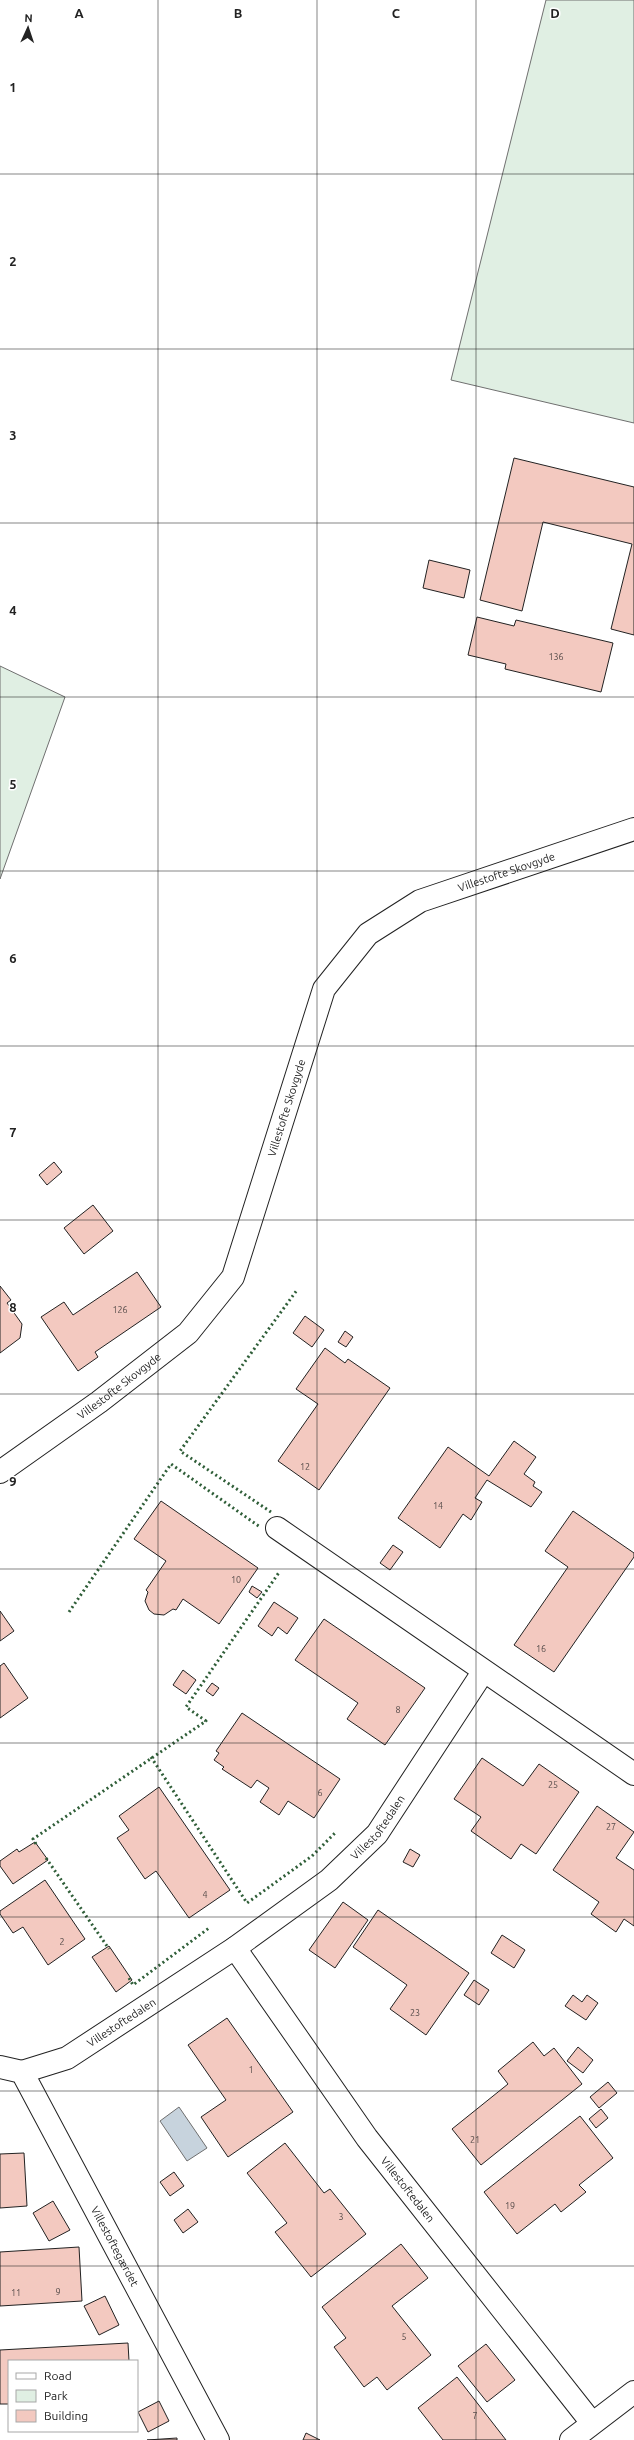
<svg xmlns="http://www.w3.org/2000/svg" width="634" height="2440" font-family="Ubuntu,sans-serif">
<rect width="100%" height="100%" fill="#fff"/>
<g fill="#e0efe3" stroke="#6f6f6f">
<polygon points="546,0 634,0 634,423 451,380"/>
<polygon points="0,666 65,697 0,879"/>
</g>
<polygon fill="#c7d3dd" stroke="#6f6f6f" points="179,2107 207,2148 187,2161 160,2121"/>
<g fill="#f3c9c0" stroke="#222">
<polygon points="514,458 634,487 634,635 611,629 632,544 543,522 522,611 480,600"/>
<polygon points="429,560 470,570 464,598 423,588"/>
<polygon points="477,617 514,626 516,620 613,643 601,692 505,669 506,664 468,655"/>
<polygon points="54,1162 62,1172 47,1185 39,1175"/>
<polygon points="93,1205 113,1231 84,1254 64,1228"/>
<polygon points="137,1272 161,1307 95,1352 98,1357 78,1371 41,1317 64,1302 73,1315"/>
<polygon points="0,1286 11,1300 7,1303 22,1324 20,1338 0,1353"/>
<polygon points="305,1316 324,1330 312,1347 293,1333"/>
<polygon points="345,1331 353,1337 346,1347 338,1342"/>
<polygon points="325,1348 345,1363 348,1359 390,1388 319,1490 278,1461 318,1404 296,1389"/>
<polygon points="514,1441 536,1457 524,1474 535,1482 533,1486 542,1492 531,1507 487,1480 475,1498 482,1502 471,1520 463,1514 440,1548 398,1518 448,1447 489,1476"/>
<polygon points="161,1501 258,1568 219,1624 183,1599 176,1610 173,1609 164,1615 154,1614 149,1610 145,1601 148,1592 146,1590 166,1561 134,1539"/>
<polygon points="573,1511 634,1553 634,1557 554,1672 514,1645 568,1567 545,1551"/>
<polygon points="393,1545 403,1552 390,1570 380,1563"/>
<polygon points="252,1586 262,1592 257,1598 249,1592"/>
<polygon points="274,1602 298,1618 287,1634 278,1627 272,1636 258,1626"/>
<polygon points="0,1611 14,1631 0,1641"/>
<polygon points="324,1619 425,1688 385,1745 347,1719 358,1703 295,1660"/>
<polygon points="4,1663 28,1698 0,1718 0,1666"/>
<polygon points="183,1670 196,1680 186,1694 173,1685"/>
<polygon points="212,1683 219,1688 213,1696 206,1691"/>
<polygon points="242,1713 340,1779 314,1818 288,1801 279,1815 260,1802 269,1788 257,1780 251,1788 222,1769 224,1767 214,1760 219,1753 216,1751"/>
<polygon points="482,1758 523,1786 539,1764 579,1792 536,1854 521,1844 511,1859 471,1831 481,1817 454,1799"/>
<polygon points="159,1787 230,1890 189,1918 156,1871 145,1879 117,1838 129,1830 119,1816"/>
<polygon points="597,1806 634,1832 616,1858 634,1870 634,1926 624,1919 616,1932 591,1914 599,1902 553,1870"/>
<polygon points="35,1842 48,1860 13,1884 0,1866 0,1861 17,1849 19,1852"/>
<polygon points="410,1849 420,1855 413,1867 403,1862"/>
<polygon points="45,1880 85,1939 48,1965 23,1927 13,1933 0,1914 0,1911"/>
<polygon points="343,1902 368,1920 335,1968 309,1950"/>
<polygon points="378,1910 469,1973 426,2035 390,2009 407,1985 353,1947"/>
<polygon points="502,1935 525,1950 514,1968 491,1953"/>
<polygon points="109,1946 132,1980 116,1992 92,1957"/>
<polygon points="474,1980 489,1990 479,2005 464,1995"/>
<polygon points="573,1995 582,2002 587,1995 598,2003 586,2020 565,2006"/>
<polygon points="227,2018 293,2112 228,2157 201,2117 226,2100 188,2045"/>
<polygon points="533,2042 544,2056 554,2048 582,2084 481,2165 452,2129 508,2084 498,2071"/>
<polygon points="578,2047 593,2060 583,2073 567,2061"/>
<polygon points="608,2082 617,2093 599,2108 590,2097"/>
<polygon points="601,2109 608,2118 596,2128 589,2119"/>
<polygon points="580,2116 613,2158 579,2185 586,2192 561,2212 555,2204 517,2234 484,2192"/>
<polygon points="285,2143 324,2193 330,2189 366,2234 311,2277 275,2232 287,2223 247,2173"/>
<polygon points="24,2153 27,2206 0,2208 0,2154"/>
<polygon points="174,2172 184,2186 170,2196 160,2182"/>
<polygon points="53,2201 70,2230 49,2241 33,2213"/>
<polygon points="188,2209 198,2222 183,2233 174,2220"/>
<polygon points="401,2244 428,2278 392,2306 431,2355 387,2390 377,2377 364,2387 334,2347 346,2338 322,2307"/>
<polygon points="79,2247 82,2301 0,2306 0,2252"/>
<polygon points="105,2296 119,2325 99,2335 84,2306"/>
<polygon points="128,2343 129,2361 9,2361 9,2404 0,2404 0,2350"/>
<polygon points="486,2344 515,2380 487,2402 458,2366"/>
<polygon points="457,2377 506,2440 443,2440 418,2408"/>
<polygon points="159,2401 169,2421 148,2432 138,2412"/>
<polygon points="306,2433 320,2440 303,2440"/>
<polygon points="177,2438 177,2440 147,2440"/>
</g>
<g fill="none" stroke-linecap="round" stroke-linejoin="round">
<g stroke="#222" stroke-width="24">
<g id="minor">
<path id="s1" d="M0,1472L99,1402L188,1333L233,1277L324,989L368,934L420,901L634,829"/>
<polyline points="277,1528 634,1774"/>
<path id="s2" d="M235,1948L367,2138L592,2423"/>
<path id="s3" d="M0,2067L22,2072L218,2440"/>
<path id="s4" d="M22,2072L67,2058L235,1948L329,1880L377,1834L483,1672"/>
<polyline points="571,2440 634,2392"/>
</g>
</g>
<use href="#minor" stroke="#fff" stroke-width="22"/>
<g stroke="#2f5e38" stroke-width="3" stroke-dasharray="2 3" stroke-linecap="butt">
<polyline points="271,1512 180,1451 297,1290"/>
<polyline points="69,1612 171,1464 260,1527"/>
<polyline points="151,1757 247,1903 312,1856 335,1833"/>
<polyline points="36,1844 33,1839 206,1721 186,1707 280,1571"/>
<polyline points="46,1858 109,1949"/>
<polyline points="129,1978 133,1985 209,1928"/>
</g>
</g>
<path fill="none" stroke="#222" stroke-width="1" stroke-opacity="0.55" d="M158,0V2440M317,0V2440M476,0V2440M0,174H634M0,349H634M0,523H634M0,697H634M0,871H634M0,1046H634M0,1220H634M0,1394H634M0,1569H634M0,1743H634M0,1917H634M0,2091H634M0,2266H634"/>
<g text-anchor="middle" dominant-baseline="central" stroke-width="3" stroke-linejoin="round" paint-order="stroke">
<g font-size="9" fill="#564c4a">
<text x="556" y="657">136</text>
<text x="120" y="1310">126</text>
<text x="305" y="1467">12</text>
<text x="438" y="1506">14</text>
<text x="236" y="1580">10</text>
<text x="541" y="1649">16</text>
<text x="398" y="1710">8</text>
<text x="553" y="1785">25</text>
<text x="320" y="1793">6</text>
<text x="611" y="1827">27</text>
<text x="205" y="1895">4</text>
<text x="62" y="1942">2</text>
<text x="415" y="2013">23</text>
<text x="251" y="2070">1</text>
<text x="475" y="2140">21</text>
<text x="510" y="2206">19</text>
<text x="341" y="2217">3</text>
<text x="58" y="2292">9</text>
<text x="16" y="2293">11</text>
<text x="404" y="2337">5</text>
<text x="475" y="2416">7</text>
</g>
<g font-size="11" fill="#222" stroke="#fff">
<text stroke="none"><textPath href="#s1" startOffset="831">Villestofte Skovgyde</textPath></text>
<text stroke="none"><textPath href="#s1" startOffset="483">Villestofte Skovgyde</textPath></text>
<text stroke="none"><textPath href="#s1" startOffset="147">Villestofte Skovgyde</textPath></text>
<text stroke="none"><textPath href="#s4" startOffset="436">Villestoftedalen</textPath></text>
<text stroke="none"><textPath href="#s4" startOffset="112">Villestoftedalen</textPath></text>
<text stroke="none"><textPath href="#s2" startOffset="297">Villestoftedalen</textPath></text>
<text stroke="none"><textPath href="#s3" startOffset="220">Villestoftegærdet</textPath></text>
</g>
</g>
<g font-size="13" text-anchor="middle" font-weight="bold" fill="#222" stroke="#fff" stroke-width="3" stroke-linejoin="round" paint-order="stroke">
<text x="79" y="18">A</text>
<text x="238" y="18">B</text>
<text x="396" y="18">C</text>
<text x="555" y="18">D</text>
<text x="13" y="92">1</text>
<text x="13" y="266">2</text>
<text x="13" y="440">3</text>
<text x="13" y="615">4</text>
<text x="13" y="789">5</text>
<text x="13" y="963">6</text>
<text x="13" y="1137">7</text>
<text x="13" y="1312">8</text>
<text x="13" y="1486">9</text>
</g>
<rect x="8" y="2360" width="130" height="72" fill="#ffffff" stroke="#a7a7a7"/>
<rect x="16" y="2373" width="20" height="6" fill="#ffffff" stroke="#a7a7a7"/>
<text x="44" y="2380" font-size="12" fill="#222222">Road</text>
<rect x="16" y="2390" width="20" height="12" fill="#e0efe3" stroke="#a7a7a7"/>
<text x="44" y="2400" font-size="12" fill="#222222">Park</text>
<rect x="16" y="2410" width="20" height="12" fill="#f3c9c0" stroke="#a7a7a7"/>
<text x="44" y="2420" font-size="12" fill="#222222">Building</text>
<g transform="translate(28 28) rotate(3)" stroke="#ffffff" stroke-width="3" paint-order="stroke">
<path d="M0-3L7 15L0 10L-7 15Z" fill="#222222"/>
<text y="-6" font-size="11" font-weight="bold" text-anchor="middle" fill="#222222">N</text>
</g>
</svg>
